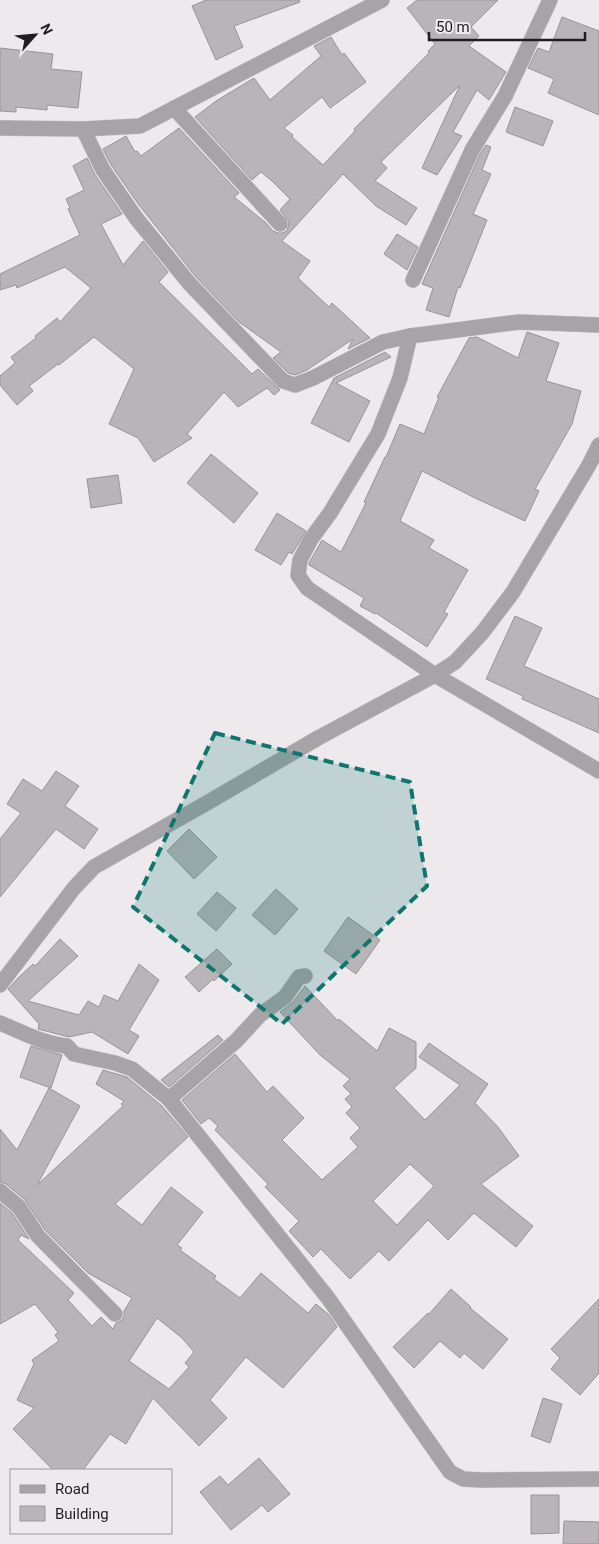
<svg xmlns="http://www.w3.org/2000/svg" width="599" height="1544" font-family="Roboto,sans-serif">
<rect width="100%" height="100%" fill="#ede9ed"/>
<g fill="#b8b4b7" stroke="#979497" fill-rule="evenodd">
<polygon points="206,0 299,0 300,2 234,26 243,47 216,60 192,6"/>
<polygon points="417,0 498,0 471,27 479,36 469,46 506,72 489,100 477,90 453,132 462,136 437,175 422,168 460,85 381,162 387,168 375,181 417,208 406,225 376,206 343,174 282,241 310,261 298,278 329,307 332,303 370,338 348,349 353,339 307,370 295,375 288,373 273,358 281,352 239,322 196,277 139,205 111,165 103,149 126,136 135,152 137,151 141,156 179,128 239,193 234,197 265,222 273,231 278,233 282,233 287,231 289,222 280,210 290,199 272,181 261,172 252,180 195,117 216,101 254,78 270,100 321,56 314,46 331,37 342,55 344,53 366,82 330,108 322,97 284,128 293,135 292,137 323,165 355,131 354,129 429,53 428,51 435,44 407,8"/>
<polygon points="562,17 599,31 599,115 548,93 554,79 528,68 538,48 549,52"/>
<polygon points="0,48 53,54 51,69 82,72 78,108 47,105 47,110 16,107 16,112 0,111"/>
<polygon points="515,107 553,121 543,146 506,132"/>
<polygon points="486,145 491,147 482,170 491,174 473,214 487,220 460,288 458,287 449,317 426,310 433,288 422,284 480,154"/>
<polygon points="87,158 95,175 122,214 101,224 123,265 143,241 168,272 159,282 252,374 258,369 280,390 274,395 267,388 238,407 224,392 187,434 192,438 154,462 138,438 109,424 134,369 94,337 59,365 58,364 29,386 33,391 17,405 0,385 0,376 15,363 11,357 36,338 35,336 57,318 60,322 91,288 65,267 17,288 16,285 0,290 0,274 80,235 68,209 70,208 66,199 84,190 73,166"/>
<polygon points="397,234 418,247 407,270 384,254"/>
<polygon points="527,332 559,343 546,381 581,391 572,424 535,489 539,491 525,521 475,498 422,471 400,521 434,540 429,548 468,570 444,612 448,614 427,647 376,613 375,614 360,606 364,598 309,565 309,563 322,540 341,552 366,503 364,502 385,457 386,457 400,424 424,434 439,397 437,397 469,338 477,337 518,358"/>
<polygon points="385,352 391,357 336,383 370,401 349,442 311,423 334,378"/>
<polygon points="211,454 258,493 234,523 187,483"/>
<polygon points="118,475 122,503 91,508 87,479"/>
<polygon points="277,513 306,531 292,554 289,552 281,565 255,550"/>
<polygon points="515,616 542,628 524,666 599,699 599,733 522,699 523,696 486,679"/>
<polygon points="56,771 79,786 65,806 98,829 84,849 56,829 0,897 0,839 21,813 7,804 23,779 42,791"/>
<polygon points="189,829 217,857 194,879 167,851"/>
<polygon points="276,889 298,909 275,935 252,915"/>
<polygon points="217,892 236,908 216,931 197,914"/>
<polygon points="348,917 380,940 356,974 324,951"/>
<polygon points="60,939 78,956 28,1001 79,1015 88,1001 99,1007 104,995 118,1001 139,964 159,980 129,1030 139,1036 128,1054 92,1032 69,1037 38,1029 39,1024 8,989 18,978 33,964 35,966"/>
<polygon points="217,949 232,964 214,981 213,979 199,992 185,977"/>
<path d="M305,986L338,1021L339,1019L377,1051L389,1028L416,1042V1068L394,1088L425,1120L460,1085L419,1057L429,1043L488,1084L475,1103L498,1127L519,1156L481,1184L533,1226L516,1247L474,1213L448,1240L428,1220L389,1261L379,1251L350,1279L321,1249L313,1257L289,1231L299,1221L265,1187L268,1184L215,1130L218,1126L209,1118L201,1124L182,1100L235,1054L267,1092L273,1086L304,1118L282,1140L322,1180L358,1147L350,1138L360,1128L346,1113L352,1107L345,1099L351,1094L343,1086L350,1079L320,1055L280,1012L292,1003ZM410,1164L434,1186L397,1225L373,1201Z"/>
<polygon points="218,1035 223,1040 169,1087 161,1080"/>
<polygon points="31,1046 62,1055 51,1088 20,1077"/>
<path d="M103,1070L127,1077L162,1106L188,1137L115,1204L142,1225L171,1187L203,1212L177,1245L182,1248L180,1250L216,1276L214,1279L240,1298L261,1273L308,1313L316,1304L329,1315L337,1327L283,1388L246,1357L210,1400L227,1418L199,1446L153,1398L126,1444L110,1434L83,1470H53L13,1429L34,1408L17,1400L34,1364L32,1360L59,1341L55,1335L58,1332L35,1304L0,1324V1203L12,1213L29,1239L21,1235L18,1240L74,1293L68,1300L92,1326L101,1317L113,1329L116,1323L122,1320L124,1316V1311L132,1298L88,1273L45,1230L25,1200L6,1184L0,1182V1129L17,1150L49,1088L80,1106L37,1185L123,1106L121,1104L124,1101L96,1084ZM157,1318L182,1338L194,1352L185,1363L189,1367L169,1389L129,1361Z"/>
<polygon points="451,1289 471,1307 470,1308 508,1339 483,1369 464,1353 460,1358 440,1341 414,1368 393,1347 428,1313 429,1314"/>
<polygon points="599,1299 599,1373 580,1395 551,1369 560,1358 551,1349"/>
<polygon points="543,1398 562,1404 550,1443 531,1436"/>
<polygon points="259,1458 290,1494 268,1512 262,1505 231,1530 200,1492 220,1476 228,1485"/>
<polygon points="531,1495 559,1495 559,1533 531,1534"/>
<polygon points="564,1521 599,1522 599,1544 563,1544"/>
</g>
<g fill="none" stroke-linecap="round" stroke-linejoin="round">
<g stroke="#c8c5c8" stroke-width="16">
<g id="street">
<polyline points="174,108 280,224"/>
<polyline points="0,128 83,129 140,126 382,0"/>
<polyline points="83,129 103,170 136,218 189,283 283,381 295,385 313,378 383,342 410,336 519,322 599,325"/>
<polyline points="413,280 472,150 505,96 550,0"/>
<polyline points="410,336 400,378 378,434 330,513 311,539 300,560 298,575 307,588 435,675 599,771"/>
<polyline points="0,985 74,888 94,867 212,800 318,738 435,675 455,662 482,633 513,592 589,465 599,445"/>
<path d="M0,1023C22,1032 44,1044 67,1046L74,1054L115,1063L132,1069L169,1099L328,1298L450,1472L463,1479L481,1480L599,1479"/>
<polyline points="169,1099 236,1041 260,1015 285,997 299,977 305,976"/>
<polyline points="0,1191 19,1207 38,1236 115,1314"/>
</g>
</g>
<use href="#street" stroke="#a6a4a6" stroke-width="15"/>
</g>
<path fill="#0f766e" fill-opacity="0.2" stroke="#0f766e" stroke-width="4" stroke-dasharray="10 6" stroke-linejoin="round" d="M215,733L410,782L427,886L282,1024L133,907Z"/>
<rect x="10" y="1469" width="162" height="65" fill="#ede9ed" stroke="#9b989b"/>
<rect x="20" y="1485" width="25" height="8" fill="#a6a4a6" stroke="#9b989b"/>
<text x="55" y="1494" font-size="15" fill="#201f20">Road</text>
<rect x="20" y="1506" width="25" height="15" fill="#b8b4b7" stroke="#9b989b"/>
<text x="55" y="1519" font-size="15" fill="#201f20">Building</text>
<g transform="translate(35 35) rotate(63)" stroke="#ede9ed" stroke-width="4" paint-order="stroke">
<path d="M0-4L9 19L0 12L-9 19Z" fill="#201f20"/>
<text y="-8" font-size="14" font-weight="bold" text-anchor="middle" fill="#201f20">N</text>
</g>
<path d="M429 32v8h156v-8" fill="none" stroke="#201f20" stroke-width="2.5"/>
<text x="436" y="32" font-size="15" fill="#201f20" stroke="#ede9ed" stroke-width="4" paint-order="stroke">50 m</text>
</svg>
